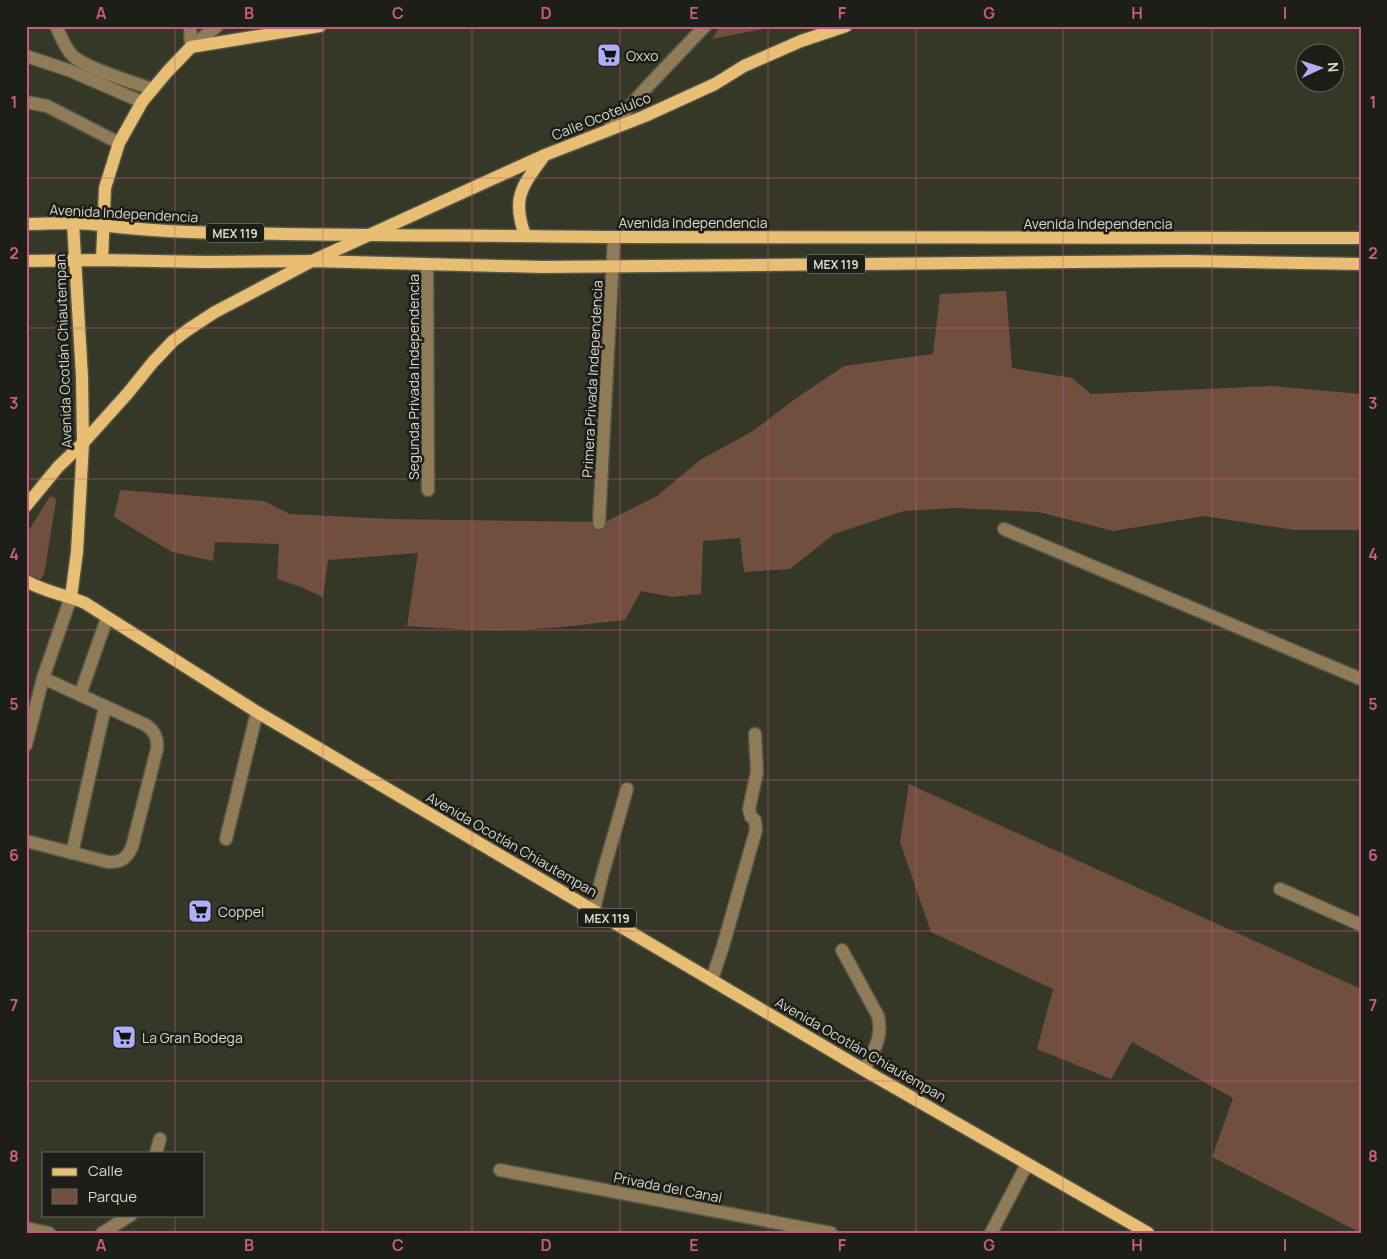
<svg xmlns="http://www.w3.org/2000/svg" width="1387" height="1259" font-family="Manrope,sans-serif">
<rect width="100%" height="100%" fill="#363827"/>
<g fill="#714f3e">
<polygon points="720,26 778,26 712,39"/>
<path d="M1006,291L1012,368L1072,378L1091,394L1272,386L1361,394V530H1295L1204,516L1113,531L1039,512L956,508L904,511L834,534L790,569L744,572L740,538L703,541L701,594L672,597L641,591L625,620C588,624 551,629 514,630C478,631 442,628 407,626L418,553L328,560L323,597L301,587L277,579L279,544L215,542L213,561L172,552L114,517L120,490L264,501L290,514L390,519L605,522L657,496L700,460L753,431L795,399L844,366L933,354L940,294Z"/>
<polygon points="50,496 55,498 56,501 44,575 38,582 26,576 26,535"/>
<polygon points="909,784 1361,989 1361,1233 1212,1157 1233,1098 1132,1042 1111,1079 1037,1049 1053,989 931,932 900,842"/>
</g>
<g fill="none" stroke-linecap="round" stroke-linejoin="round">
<g stroke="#535545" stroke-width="15">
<g id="minor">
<path d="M56,26C61,36 65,49 73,56C87,69 133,82 152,89"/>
<polyline points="190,26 191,47"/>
<polyline points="191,47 217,26"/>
<polyline points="26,56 71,71 142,102"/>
<polyline points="26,102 47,106 119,143"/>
<polyline points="607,131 647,87 705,26"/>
<polyline points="427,264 428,490"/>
<polyline points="599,523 614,237"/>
<polyline points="1004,529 1361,679"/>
<polyline points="80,695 107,618"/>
<polyline points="26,745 43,678 71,597"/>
<polyline points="226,839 257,712"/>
<path d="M26,841L108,862C121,863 127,858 132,847L157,749C158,738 155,732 146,725L43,678"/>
<polyline points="72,853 105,707"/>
<polyline points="1280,889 1361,925"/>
<polyline points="594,910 602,876 627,789"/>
<path d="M842,950L878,1016C883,1038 874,1050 864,1070"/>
<polyline points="712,979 723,946 756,830 755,820 751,817 749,809 757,772 755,734"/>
<polyline points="156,1153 160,1139"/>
<polyline points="500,1170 831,1233"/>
<polyline points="26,1228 49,1233"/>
<polyline points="102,1233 131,1215"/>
<polyline points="991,1233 1027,1164"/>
</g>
</g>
<g stroke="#535545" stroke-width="15">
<g id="major">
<path d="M26,224C48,224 69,222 91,224C124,228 156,231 189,232C331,236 472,235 614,237L1361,238"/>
<path d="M525,235C511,197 523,185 544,156"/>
<polyline points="102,260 105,188 119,143 142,102 167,72 191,47 320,26"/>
<polyline points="26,261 102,260 207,262 312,261 542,267 1188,261 1361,264"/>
<polyline points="26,506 58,467 83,443 128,393 153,362 173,341 189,329 215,312 312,261 545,155 645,116 715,84 744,66 801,41 846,26"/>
<path d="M26,581C45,592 66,595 85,603L257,712L864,1070L1148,1233"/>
<polyline points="71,597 77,552 83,443 82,377 73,223"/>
</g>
</g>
<use href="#minor" stroke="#8f7b58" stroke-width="12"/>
<use href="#major" stroke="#e7be73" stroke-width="12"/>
</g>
<path fill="none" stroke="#c95b83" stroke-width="1" stroke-opacity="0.55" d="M175,26V1153M323,26V1233M472,26V1233M620,26V1233M768,26V1233M916,26V1233M1063,26V1233M1212,26V1233M26,178H1361M26,328H1361M26,479H1361M26,630H1361M26,780H1361M26,931H1361M26,1081H1361M175,1215V1233"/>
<defs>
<g id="supermarket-square" transform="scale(1.25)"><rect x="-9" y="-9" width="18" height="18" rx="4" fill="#adaffb" stroke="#1d1e17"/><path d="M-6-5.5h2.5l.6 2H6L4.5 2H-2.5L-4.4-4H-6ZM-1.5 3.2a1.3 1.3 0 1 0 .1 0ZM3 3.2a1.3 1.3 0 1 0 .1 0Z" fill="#111"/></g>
</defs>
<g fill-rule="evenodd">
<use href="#supermarket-square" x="609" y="55"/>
<use href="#supermarket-square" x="200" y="911"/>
<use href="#supermarket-square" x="124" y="1037"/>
</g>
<g text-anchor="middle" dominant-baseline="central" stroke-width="5" stroke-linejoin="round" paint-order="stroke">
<g fill="#1d1e17" stroke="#9fa097" stroke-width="1">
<rect x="206" y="223.5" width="58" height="19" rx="4"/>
<rect x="807" y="254.5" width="58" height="19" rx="4"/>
<rect x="578" y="908.5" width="58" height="19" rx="4"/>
</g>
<g font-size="12" font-weight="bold" fill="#d7d8ce">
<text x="235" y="233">MEX 119</text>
<text x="836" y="264">MEX 119</text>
<text x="607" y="918">MEX 119</text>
</g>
<g font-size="14" fill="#d7d8ce" stroke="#1d1e17" text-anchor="start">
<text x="626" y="55">Oxxo</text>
<text x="218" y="911">Coppel</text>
<text x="142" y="1037">La Gran Bodega</text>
</g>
<g font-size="14" fill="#d7d8ce" stroke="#1d1e17">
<text transform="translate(601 116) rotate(-22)">Calle Ocotelulco</text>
<text transform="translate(124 213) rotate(3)">Avenida Independencia</text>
<text x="693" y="222">Avenida Independencia</text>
<text x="1098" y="223">Avenida Independencia</text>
<text transform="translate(63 351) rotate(-92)">Avenida Ocotlán Chiautempan</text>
<text transform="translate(413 377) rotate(-90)">Segunda Privada Independencia</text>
<text transform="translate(592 379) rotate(-87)">Primera Privada Independencia</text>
<text transform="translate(512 844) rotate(30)">Avenida Ocotlán Chiautempan</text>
<text transform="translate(861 1049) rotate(30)">Avenida Ocotlán Chiautempan</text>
<text transform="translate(668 1187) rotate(11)">Privada del Canal</text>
</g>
</g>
<rect width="1387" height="1259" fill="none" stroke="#1d1e17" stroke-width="55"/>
<rect x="42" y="1152" width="162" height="65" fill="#1d1e17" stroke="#676860"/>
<rect x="52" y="1168" width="25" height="8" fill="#e7be73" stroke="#676860"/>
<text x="88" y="1176" font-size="15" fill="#d7d8ce">Calle</text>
<rect x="52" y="1189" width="25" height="15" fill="#714f3e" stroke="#676860"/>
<text x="88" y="1202" font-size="15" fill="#d7d8ce">Parque</text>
<g transform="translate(1320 68) rotate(86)"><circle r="24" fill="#1d1e17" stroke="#676860"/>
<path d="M0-4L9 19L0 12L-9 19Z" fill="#adaffb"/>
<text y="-8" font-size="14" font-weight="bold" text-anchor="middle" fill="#d7d8ce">N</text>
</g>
<rect x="28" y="28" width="1332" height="1204" fill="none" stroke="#c95b83" stroke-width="2"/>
<g font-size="16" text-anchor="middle" font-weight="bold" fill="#c95b83">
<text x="101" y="19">A</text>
<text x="249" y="19">B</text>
<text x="398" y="19">C</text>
<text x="546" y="19">D</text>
<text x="694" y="19">E</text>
<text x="842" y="19">F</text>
<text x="989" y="19">G</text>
<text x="1137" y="19">H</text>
<text x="1285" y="19">I</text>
<text x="14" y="108">1</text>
<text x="1373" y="108">1</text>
<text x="14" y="259">2</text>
<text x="1373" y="259">2</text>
<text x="14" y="409">3</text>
<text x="1373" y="409">3</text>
<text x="14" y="560">4</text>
<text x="1373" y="560">4</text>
<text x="14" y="710">5</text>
<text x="1373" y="710">5</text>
<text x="14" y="861">6</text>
<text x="1373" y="861">6</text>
<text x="14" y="1011">7</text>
<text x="1373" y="1011">7</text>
<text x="14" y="1162">8</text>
<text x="1373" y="1162">8</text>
<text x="101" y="1251">A</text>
<text x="249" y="1251">B</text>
<text x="398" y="1251">C</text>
<text x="546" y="1251">D</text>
<text x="694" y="1251">E</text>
<text x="842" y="1251">F</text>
<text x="989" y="1251">G</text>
<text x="1137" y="1251">H</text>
<text x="1285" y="1251">I</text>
</g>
</svg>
